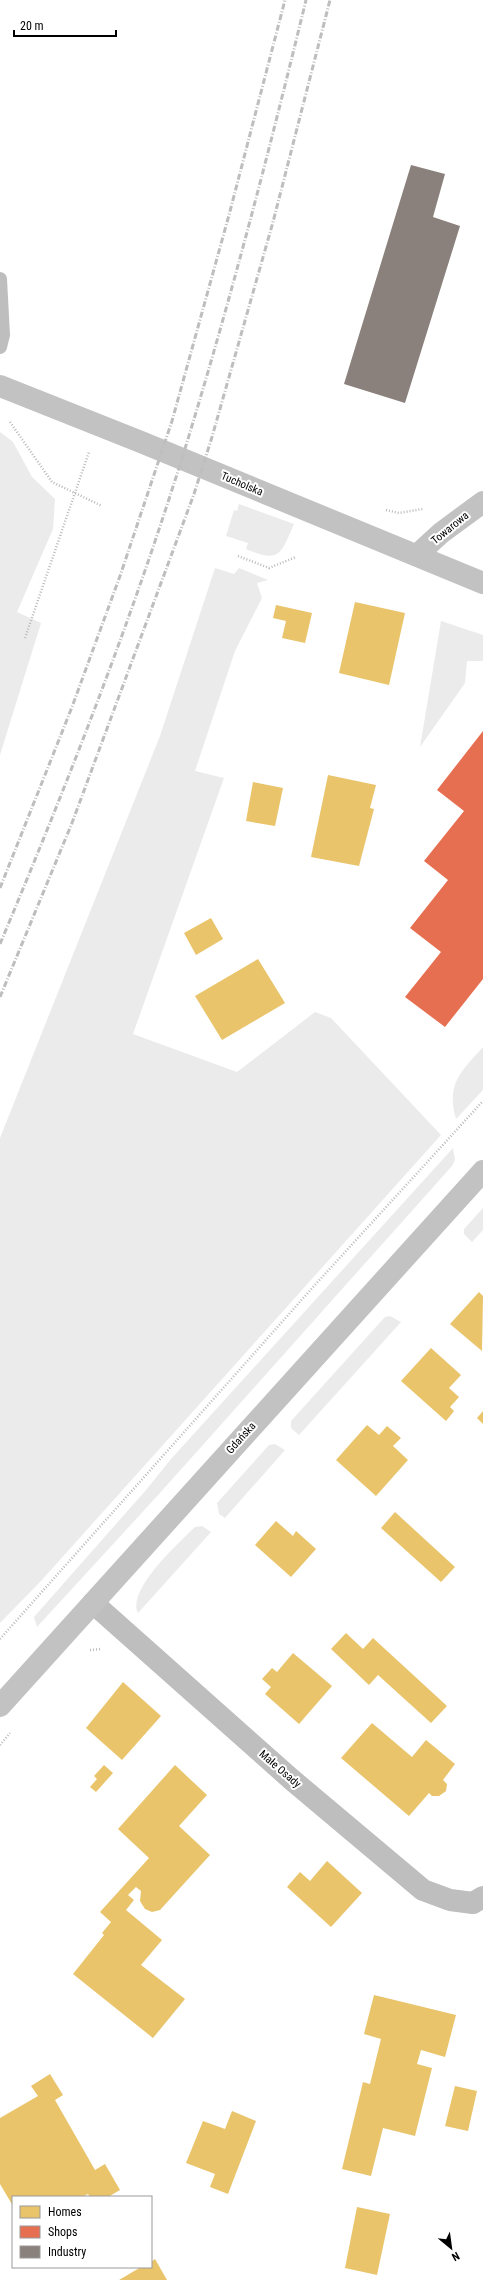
<svg xmlns="http://www.w3.org/2000/svg" width="483" height="2280" font-family="'Roboto Condensed',sans-serif">
<rect width="100%" height="100%" fill="#fff"/>
<g fill="#ebebeb">
<polygon points="0,432 13,442 32,477 55,499 53,529 17,612 41,623 0,755"/>
<path d="M239,504L294,524C281,553 281,564 246,549L248,543L226,536L234,510L237,511Z"/>
<polygon points="215,568 234,574 239,568 268,580 257,583 262,598 235,651 195,771 224,778 133,1034 237,1072 315,1012 331,1018 441,1135 41,1581 0,1623 0,1138 160,736"/>
<polygon points="441,621 483,635 483,661 467,661 465,683 420,747"/>
<path d="M483,1047V1090L456,1119C446,1083 461,1072 483,1047Z"/>
<polygon points="453,1148 455,1160 452,1166 159,1494 37,1627 34,1617 146,1490 171,1459"/>
<polygon points="483,1208 483,1230 472,1242 464,1234 464,1229"/>
<polygon points="390,1316 401,1322 299,1435 291,1428 291,1421 385,1317"/>
<polygon points="275,1444 285,1450 225,1518 219,1514 217,1503 269,1445"/>
<path d="M202,1526L211,1532L138,1613C127,1589 179,1543 195,1527Z"/>
</g>
<g fill="#e9c46a">
<polygon points="355,602 405,613 389,685 339,673"/>
<polygon points="276,605 312,613 305,643 282,638 286,621 273,618"/>
<polygon points="328,775 376,785 370,808 374,809 359,866 311,857"/>
<polygon points="253,782 283,788 275,826 246,821"/>
<polygon points="211,918 223,939 196,955 184,933"/>
<polygon points="258,959 285,1003 222,1040 195,996"/>
<polygon points="479,1292 483,1296 482,1351 450,1324"/>
<polygon points="431,1348 461,1375 449,1388 459,1397 450,1407 454,1411 446,1421 401,1381"/>
<polygon points="483,1411 483,1424 477,1418"/>
<polygon points="367,1425 379,1435 387,1426 401,1438 393,1446 408,1460 376,1496 336,1460"/>
<polygon points="395,1512 455,1567 441,1582 381,1528"/>
<polygon points="276,1521 293,1536 296,1531 316,1549 291,1577 255,1545"/>
<polygon points="346,1633 363,1649 373,1638 447,1706 431,1723 378,1675 369,1685 331,1649"/>
<polygon points="293,1653 332,1686 299,1724 265,1694 271,1687 262,1679 272,1668 277,1672"/>
<polygon points="123,1682 161,1716 122,1760 86,1728"/>
<polygon points="372,1723 412,1757 426,1740 455,1764 443,1780 447,1784 446,1791 439,1796 432,1796 429,1793 409,1816 341,1758"/>
<polygon points="104,1765 113,1773 96,1792 90,1787 97,1779 94,1776"/>
<polygon points="175,1765 207,1795 179,1826 210,1855 160,1910 152,1912 145,1909 140,1901 141,1891 136,1887 128,1895 134,1900 126,1910 162,1940 141,1965 185,1999 153,2038 73,1974 104,1935 102,1933 111,1922 100,1912 149,1858 118,1829"/>
<polygon points="327,1861 362,1893 331,1927 287,1887 300,1872 310,1881"/>
<polygon points="374,1995 456,2015 445,2057 421,2050 417,2064 432,2068 415,2136 383,2128 371,2176 342,2169 363,2082 370,2084 381,2039 364,2034"/>
<polygon points="50,2074 63,2095 55,2100 95,2170 105,2164 120,2190 108,2197 90,2197 88,2194 82,2197 13,2197 13,2206 0,2184 0,2118 38,2096 31,2086"/>
<polygon points="455,2086 477,2091 468,2131 445,2126"/>
<polygon points="232,2111 256,2121 228,2194 210,2187 215,2174 186,2163 203,2121 225,2129"/>
<polygon points="357,2207 390,2214 377,2275 345,2268"/>
<polygon points="155,2259 167,2280 119,2280 141,2267 151,2267 151,2262"/>
</g>
<polygon fill="#e76f51" points="483,731 483,979 445,1027 405,997 441,952 410,928 448,880 424,861 464,811 437,790"/>
<polygon fill="#8a817c" points="411,165 445,174 433,217 460,226 405,403 344,384"/>
<g fill="none" stroke-linecap="round" stroke-linejoin="round">
<g stroke="#b9b9b9" stroke-width="2.5" stroke-dasharray="1 2" stroke-linecap="butt">
<polyline points="10,422 52,482 102,506"/>
<polyline points="386,510 399,513 423,509"/>
<polyline points="238,556 269,568 296,557"/>
<polyline points="25,638 89,452"/>
<polyline points="0,1639 314,1286 483,1101"/>
<polyline points="90,1650 101,1649"/>
<polyline points="0,1745 10,1733"/>
</g>
<polyline stroke="#bebebe" stroke-width="14" points="0,279 3,335 0,347"/>
<polyline stroke="#bebebe" stroke-width="22" points="93,1603 291,1779 423,1890 450,1900 473,1903 483,1897"/>
<g stroke="#c2c2c2" stroke-width="22">
<polyline points="0,386 141,442 483,583"/>
<polyline points="417,555 441,533 483,502"/>
<polyline points="0,1706 483,1171"/>
</g>
<g stroke="#bebebe" stroke-width="3" stroke-dasharray="6 2 1 2" stroke-linecap="butt">
<polyline points="0,888 72,707 120,576 172,421 229,215 285,0"/>
<path d="M0,944C71,775 138,604 191,429C234,287 271,144 306,0"/>
<polyline points="0,997 72,823 194,494 212,437 273,222 330,0"/>
</g>
</g>
<g text-anchor="middle" dominant-baseline="central" stroke-width="4" stroke-linejoin="round" paint-order="stroke">
<g font-size="11" fill="#000" stroke="#fff">
<text transform="translate(242 484) rotate(23)">Tucholska</text>
<text transform="translate(450 528) rotate(-39)">Towarowa</text>
<text transform="translate(241 1438) rotate(-48)">Gdańska</text>
<text transform="translate(280 1769) rotate(41)">Małe Osady</text>
</g>
</g>
<rect x="12" y="2196" width="140" height="72" fill="#ffffff" stroke="#999999"/>
<rect x="20" y="2206" width="20" height="12" fill="#e9c46a" stroke="#999999"/>
<text x="48" y="2216" font-size="12" fill="#000000">Homes</text>
<rect x="20" y="2226" width="20" height="12" fill="#e76f51" stroke="#999999"/>
<text x="48" y="2236" font-size="12" fill="#000000">Shops</text>
<rect x="20" y="2246" width="20" height="12" fill="#8a817c" stroke="#999999"/>
<text x="48" y="2256" font-size="12" fill="#000000">Industry</text>
<g transform="translate(451 2248) rotate(151)" stroke="#ffffff" stroke-width="3" paint-order="stroke">
<path d="M0-3L7 15L0 10L-7 15Z" fill="#000000"/>
<text y="-6" font-size="11" font-weight="bold" text-anchor="middle" fill="#000000">N</text>
</g>
<path d="M14 30v6h102v-6" fill="none" stroke="#000000" stroke-width="2"/>
<text x="20" y="30" font-size="12" fill="#000000" stroke="#ffffff" stroke-width="3" paint-order="stroke">20 m</text>
</svg>
